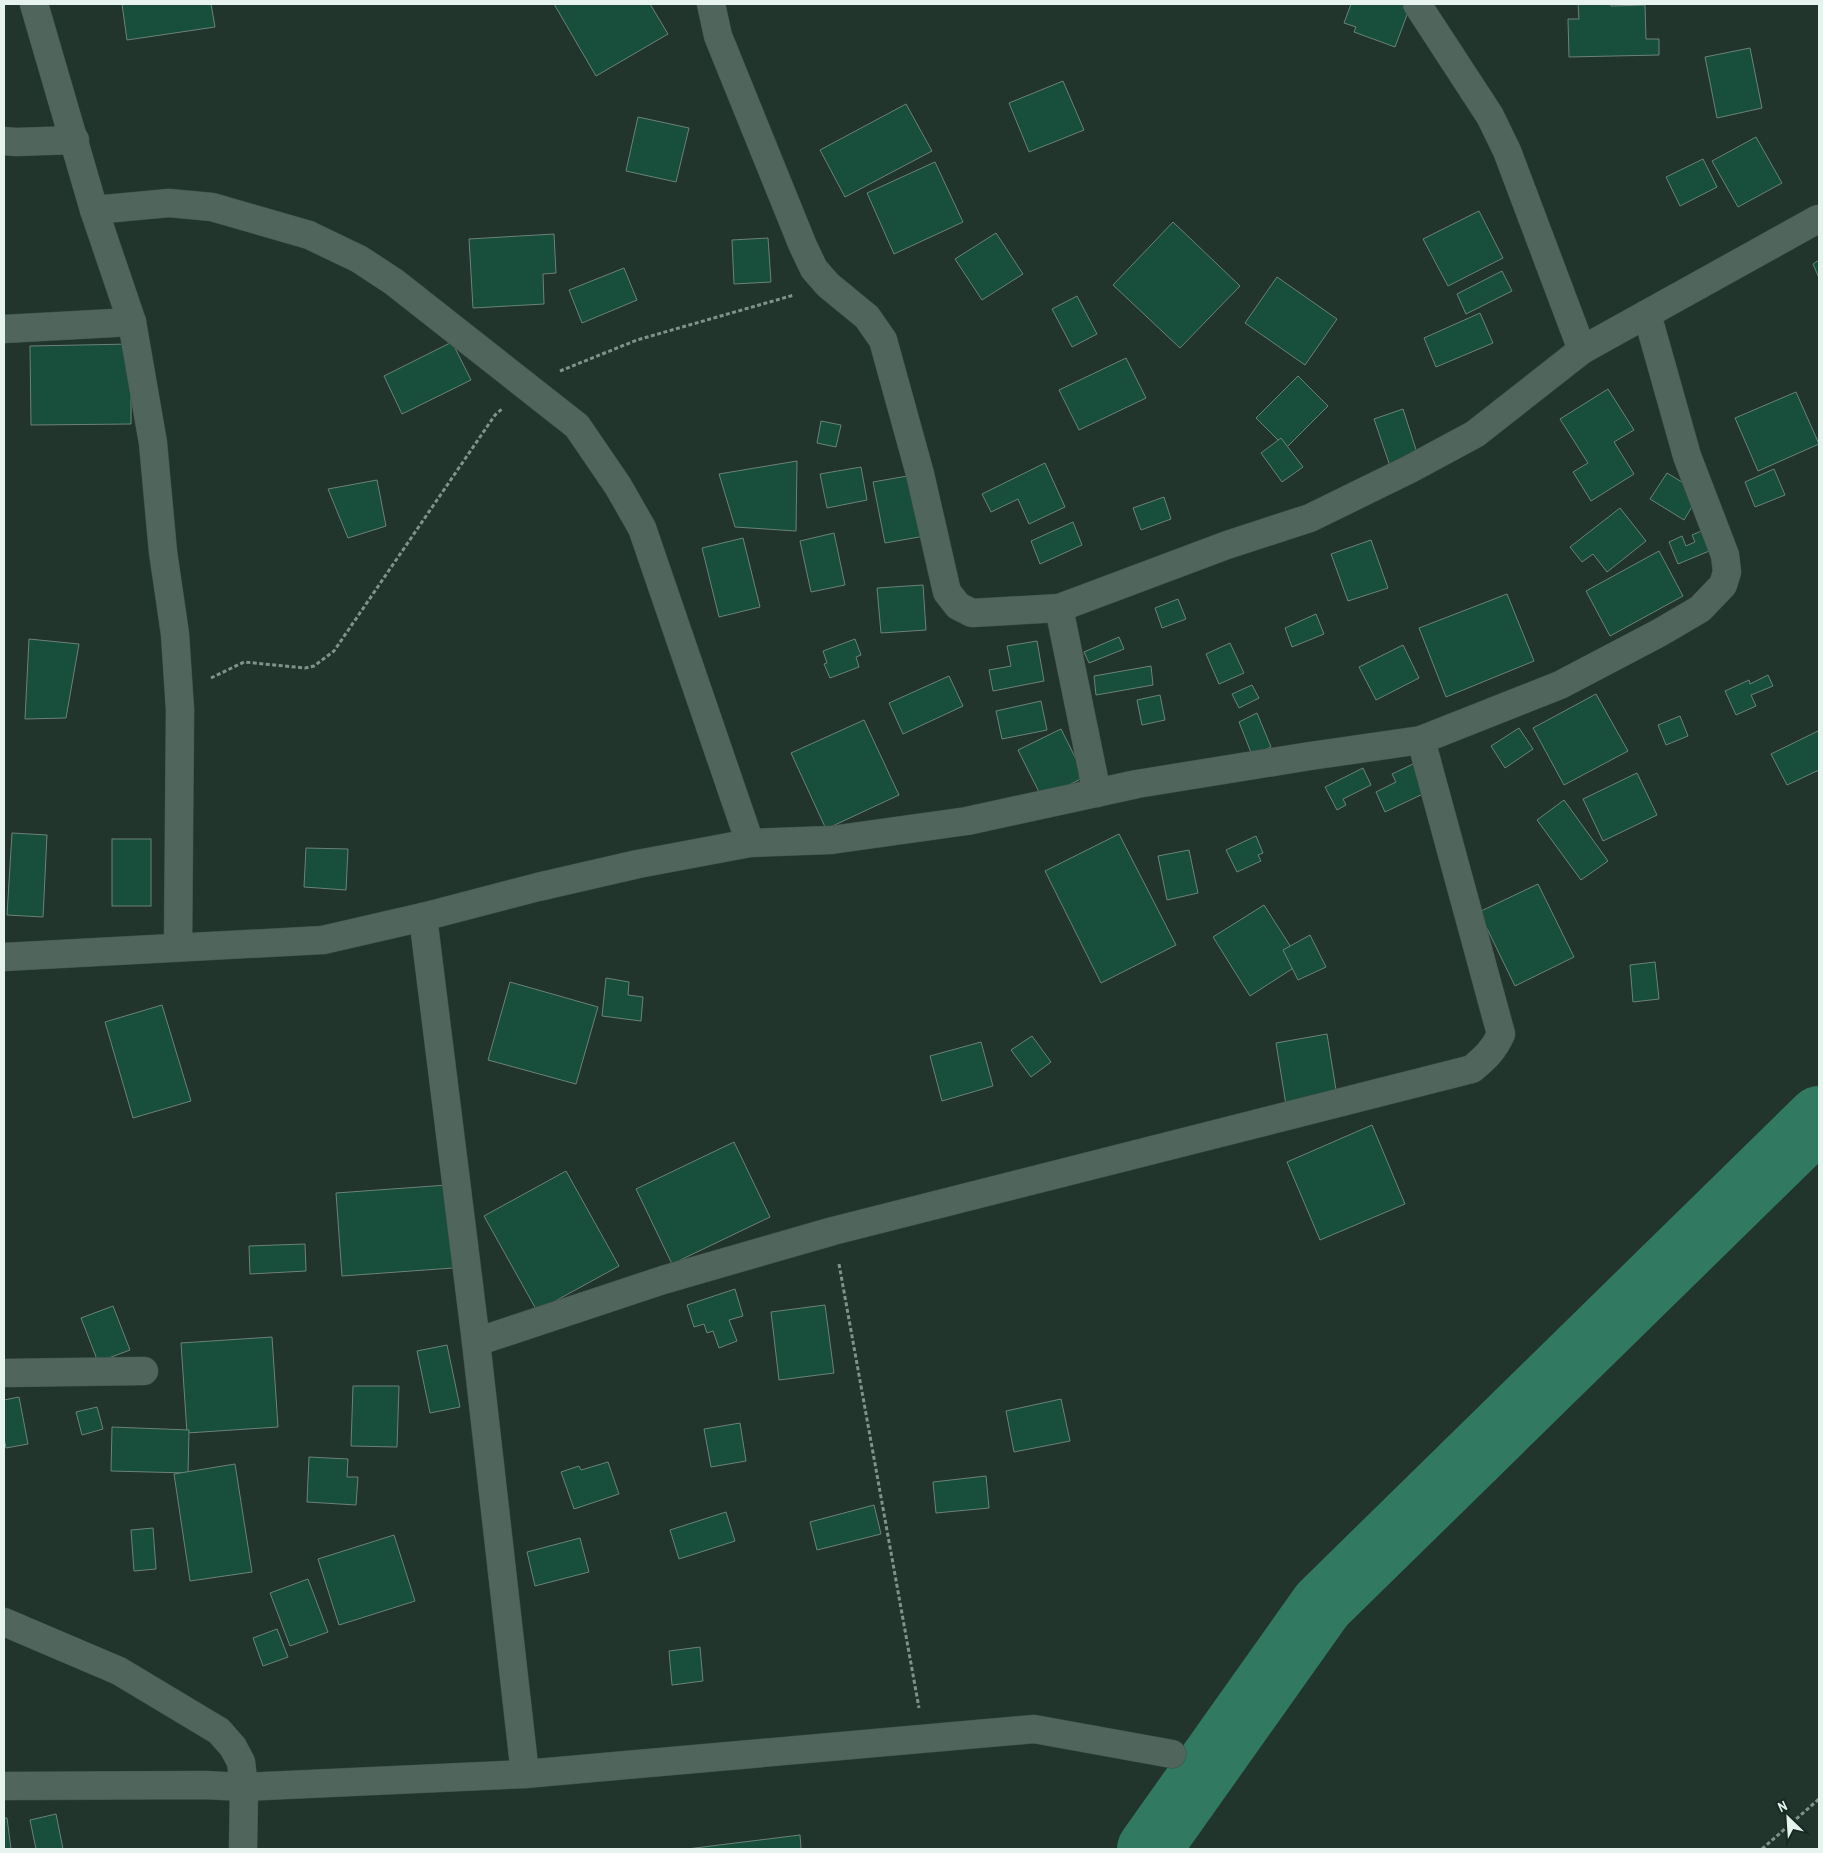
<svg xmlns="http://www.w3.org/2000/svg" width="1823" height="1853" font-family="'Archivo Narrow',sans-serif">
<rect width="100%" height="100%" fill="#21352d"/>
<g fill="none" stroke-linecap="round" stroke-linejoin="round">
<polyline stroke="#327961" stroke-width="64" points="1149,1849 1322,1605 1819,1118"/>
</g>
<g fill="#174e3c" stroke="#6c8278">
<polygon points="122,4 211,4 215,27 127,40"/>
<polygon points="554,4 650,4 668,34 596,76"/>
<polygon points="1351,4 1411,4 1395,47 1354,32 1356,27 1344,23"/>
<polygon points="1578,4 1611,4 1611,6 1645,5 1646,39 1659,39 1659,55 1569,57 1568,19 1579,19"/>
<polygon points="1750,48 1762,108 1717,118 1705,57"/>
<polygon points="1063,81 1084,130 1029,152 1009,103"/>
<polygon points="906,104 932,151 845,197 820,150"/>
<polygon points="638,117 689,128 676,182 626,171"/>
<polygon points="1756,137 1782,183 1738,207 1712,161"/>
<polygon points="1703,159 1717,187 1680,206 1666,177"/>
<polygon points="935,162 963,222 894,254 867,193"/>
<polygon points="1479,211 1503,258 1448,286 1423,239"/>
<polygon points="1173,222 1240,286 1180,348 1113,285"/>
<polygon points="996,233 1023,274 982,300 955,259"/>
<polygon points="554,234 556,273 543,274 544,304 473,308 469,239"/>
<polygon points="768,238 771,282 734,284 732,240"/>
<polygon points="1819,260 1819,278 1813,264"/>
<polygon points="624,268 637,300 582,323 569,290"/>
<polygon points="1502,271 1512,291 1466,314 1457,294"/>
<polygon points="1277,277 1337,319 1305,365 1245,323"/>
<polygon points="1077,296 1097,334 1072,347 1052,309"/>
<polygon points="1480,313 1493,343 1436,367 1424,338"/>
<polygon points="452,342 471,380 402,414 384,376"/>
<polygon points="131,344 131,424 31,425 30,346"/>
<polygon points="1126,358 1146,398 1079,430 1059,390"/>
<polygon points="1298,376 1328,406 1286,448 1256,418"/>
<polygon points="1608,389 1634,430 1614,442 1634,474 1591,501 1573,472 1588,463 1560,419"/>
<polygon points="1796,392 1819,444 1758,471 1735,418"/>
<polygon points="1403,409 1419,459 1391,469 1374,419"/>
<polygon points="821,421 841,425 836,447 817,443"/>
<polygon points="1281,438 1303,467 1282,482 1261,453"/>
<polygon points="797,461 796,531 735,527 719,474"/>
<polygon points="1045,463 1065,507 1029,524 1018,499 991,512 982,494"/>
<polygon points="861,467 867,500 827,508 820,474"/>
<polygon points="1774,469 1785,495 1755,507 1745,482"/>
<polygon points="1667,473 1700,493 1684,520 1650,499"/>
<polygon points="913,475 925,536 885,543 873,482"/>
<polygon points="377,480 386,526 348,538 328,489"/>
<polygon points="1164,497 1171,519 1141,530 1133,508"/>
<polygon points="1620,508 1646,541 1607,572 1593,554 1582,562 1570,547"/>
<polygon points="1073,522 1082,545 1040,564 1031,541"/>
<polygon points="1706,529 1714,549 1678,564 1669,542 1682,536 1686,546 1695,542 1692,535"/>
<polygon points="834,533 845,585 811,592 800,541"/>
<polygon points="743,538 760,607 719,617 702,548"/>
<polygon points="1371,540 1388,588 1348,601 1331,554"/>
<polygon points="1659,551 1683,596 1610,636 1586,591"/>
<polygon points="923,585 926,630 881,633 877,588"/>
<polygon points="1507,594 1534,661 1446,697 1419,628"/>
<polygon points="1178,599 1186,619 1162,628 1155,608"/>
<polygon points="1316,614 1324,634 1292,647 1285,628"/>
<polygon points="1119,637 1124,649 1089,663 1084,652"/>
<polygon points="29,639 79,644 66,718 25,719"/>
<polygon points="855,639 861,655 856,657 859,667 830,678 824,664 827,663 823,651"/>
<polygon points="1037,641 1044,681 993,691 989,670 1011,666 1007,646"/>
<polygon points="1230,643 1244,673 1219,684 1206,654"/>
<polygon points="1403,645 1419,678 1376,700 1359,667"/>
<polygon points="1151,666 1153,685 1096,695 1094,676"/>
<polygon points="1768,675 1773,686 1751,695 1756,706 1736,715 1725,691 1749,680 1750,684"/>
<polygon points="949,676 963,706 903,734 889,703"/>
<polygon points="1252,685 1259,698 1239,708 1232,694"/>
<polygon points="1596,694 1628,751 1564,785 1533,728"/>
<polygon points="1160,695 1165,720 1142,725 1137,700"/>
<polygon points="1041,701 1047,730 1002,739 996,711"/>
<polygon points="1257,713 1271,747 1252,755 1239,722"/>
<polygon points="1680,716 1688,736 1666,745 1658,725"/>
<polygon points="864,720 899,795 826,829 791,753"/>
<polygon points="1519,728 1533,749 1505,768 1491,746"/>
<polygon points="1061,729 1085,777 1042,798 1018,750"/>
<polygon points="1818,731 1819,734 1819,770 1787,785 1771,754"/>
<polygon points="1413,764 1427,792 1385,812 1376,792 1396,782 1392,774"/>
<polygon points="1363,768 1371,785 1343,799 1346,805 1337,810 1325,787"/>
<polygon points="1637,773 1657,815 1603,841 1583,799"/>
<polygon points="1564,800 1608,861 1581,880 1537,820"/>
<polygon points="12,833 47,835 43,917 7,915"/>
<polygon points="1119,834 1176,945 1101,983 1045,871"/>
<polygon points="1256,836 1263,853 1258,855 1261,861 1237,872 1226,850"/>
<rect x="112" y="839" width="39" height="67"/>
<polygon points="306,848 348,849 346,890 304,887"/>
<polygon points="1189,850 1198,893 1167,900 1158,856"/>
<polygon points="1538,884 1574,957 1515,986 1479,912"/>
<polygon points="1264,905 1301,963 1250,996 1213,937"/>
<polygon points="1310,935 1326,967 1298,980 1283,950"/>
<polygon points="1655,962 1659,999 1633,1002 1630,965"/>
<polygon points="606,978 629,982 628,995 643,997 641,1021 602,1016"/>
<polygon points="510,982 598,1007 576,1084 488,1060"/>
<polygon points="162,1005 191,1101 133,1118 105,1022"/>
<polygon points="1327,1034 1337,1096 1286,1105 1276,1043"/>
<polygon points="1032,1036 1051,1062 1031,1077 1011,1050"/>
<polygon points="981,1042 993,1086 942,1101 930,1056"/>
<polygon points="1372,1125 1405,1204 1320,1240 1287,1162"/>
<polygon points="734,1142 770,1217 672,1264 636,1189"/>
<polygon points="566,1171 619,1266 537,1311 484,1216"/>
<polygon points="447,1185 453,1268 342,1276 336,1193"/>
<polygon points="305,1244 306,1271 250,1274 249,1246"/>
<polygon points="735,1289 743,1316 729,1320 737,1341 719,1348 713,1331 707,1333 704,1324 694,1327 687,1305"/>
<polygon points="825,1305 834,1373 779,1380 771,1312"/>
<polygon points="113,1306 130,1350 98,1362 81,1318"/>
<polygon points="272,1337 278,1427 187,1433 181,1343"/>
<polygon points="447,1345 460,1407 430,1413 417,1351"/>
<polygon points="353,1386 399,1386 397,1447 351,1446"/>
<polygon points="19,1397 28,1444 6,1448 4,1438 4,1400"/>
<polygon points="1061,1399 1070,1441 1014,1452 1006,1411"/>
<polygon points="97,1407 103,1429 82,1435 76,1412"/>
<polygon points="740,1423 746,1461 711,1467 704,1429"/>
<polygon points="112,1427 189,1430 188,1473 111,1471"/>
<polygon points="309,1457 348,1459 347,1477 358,1477 356,1505 307,1502"/>
<polygon points="608,1462 619,1494 574,1509 561,1472 579,1466 581,1470"/>
<polygon points="235,1464 252,1572 190,1581 174,1474"/>
<polygon points="986,1476 989,1508 936,1513 933,1482"/>
<polygon points="874,1505 881,1534 817,1550 810,1522"/>
<polygon points="726,1512 735,1541 679,1559 670,1530"/>
<polygon points="153,1528 156,1569 134,1571 131,1530"/>
<polygon points="394,1535 415,1601 339,1625 318,1559"/>
<polygon points="580,1538 589,1572 535,1586 527,1552"/>
<polygon points="308,1579 328,1632 290,1646 270,1593"/>
<polygon points="277,1629 288,1657 263,1666 253,1638"/>
<polygon points="700,1647 703,1681 672,1685 669,1651"/>
<polygon points="56,1814 63,1849 36,1849 30,1820"/>
<polygon points="4,1818 7,1818 11,1849 4,1849"/>
<polygon points="800,1835 801,1849 687,1849"/>
</g>
<g fill="none" stroke-linecap="round" stroke-linejoin="round">
<g stroke="#3e5049" stroke-width="29">
<g id="street">
<polyline points="34,4 94,210 132,322 153,443 163,552 175,634 180,710 178,947"/>
<polyline points="711,4 718,36 803,246 814,269 828,285 867,317 883,340 920,474 947,592 958,606 972,613 1059,608 1227,545 1310,518 1410,469 1475,434 1582,350 1818,219"/>
<polyline points="1417,4 1490,116 1507,151 1582,350"/>
<polyline points="4,141 16,142 75,140"/>
<polyline points="94,210 169,203 212,207 309,235 359,259 394,282 577,426 618,486 642,528 750,843"/>
<polyline points="4,329 132,322"/>
<polyline points="1059,608 1097,793"/>
<polyline points="423,917 476,1342 525,1774"/>
<polyline points="4,957 323,940 423,917 538,887 638,864 750,843 831,840 967,821 1137,784 1310,756 1421,740 1560,685 1659,633 1700,609 1723,585 1727,572 1725,555 1687,456 1647,314"/>
<path d="M476,1342L663,1280L833,1231L1472,1069C1485,1058 1494,1050 1501,1034L1421,740"/>
<polyline points="4,1373 144,1371"/>
<polyline points="4,1622 119,1671 219,1731 233,1747 241,1762 244,1787 243,1849"/>
<polyline points="4,1786 204,1785 244,1787 525,1774 1034,1729 1172,1754"/>
</g>
</g>
<g stroke="#82928b" stroke-width="3" stroke-dasharray="4 2.5" stroke-linecap="butt">
<polyline points="560,371 637,340 794,295"/>
<polyline points="211,678 244,662 305,668 314,666 334,651 495,415 503,408"/>
<polyline points="839,1264 919,1708"/>
<polyline points="1762,1849 1819,1799"/>
</g>
<use href="#street" stroke="#50655c" stroke-width="28"/>
</g>
<rect width="1823" height="1853" fill="none" stroke="#e7f3ee" stroke-width="10"/>
<g transform="translate(1788 1818) rotate(335)" stroke="#172a23" stroke-width="4" paint-order="stroke">
<path d="M0-4L9 19L0 12L-9 19Z" fill="#e7f3ee"/>
<text y="-8" font-size="14" font-weight="bold" text-anchor="middle" fill="#e7f3ee">N</text>
</g>
</svg>
